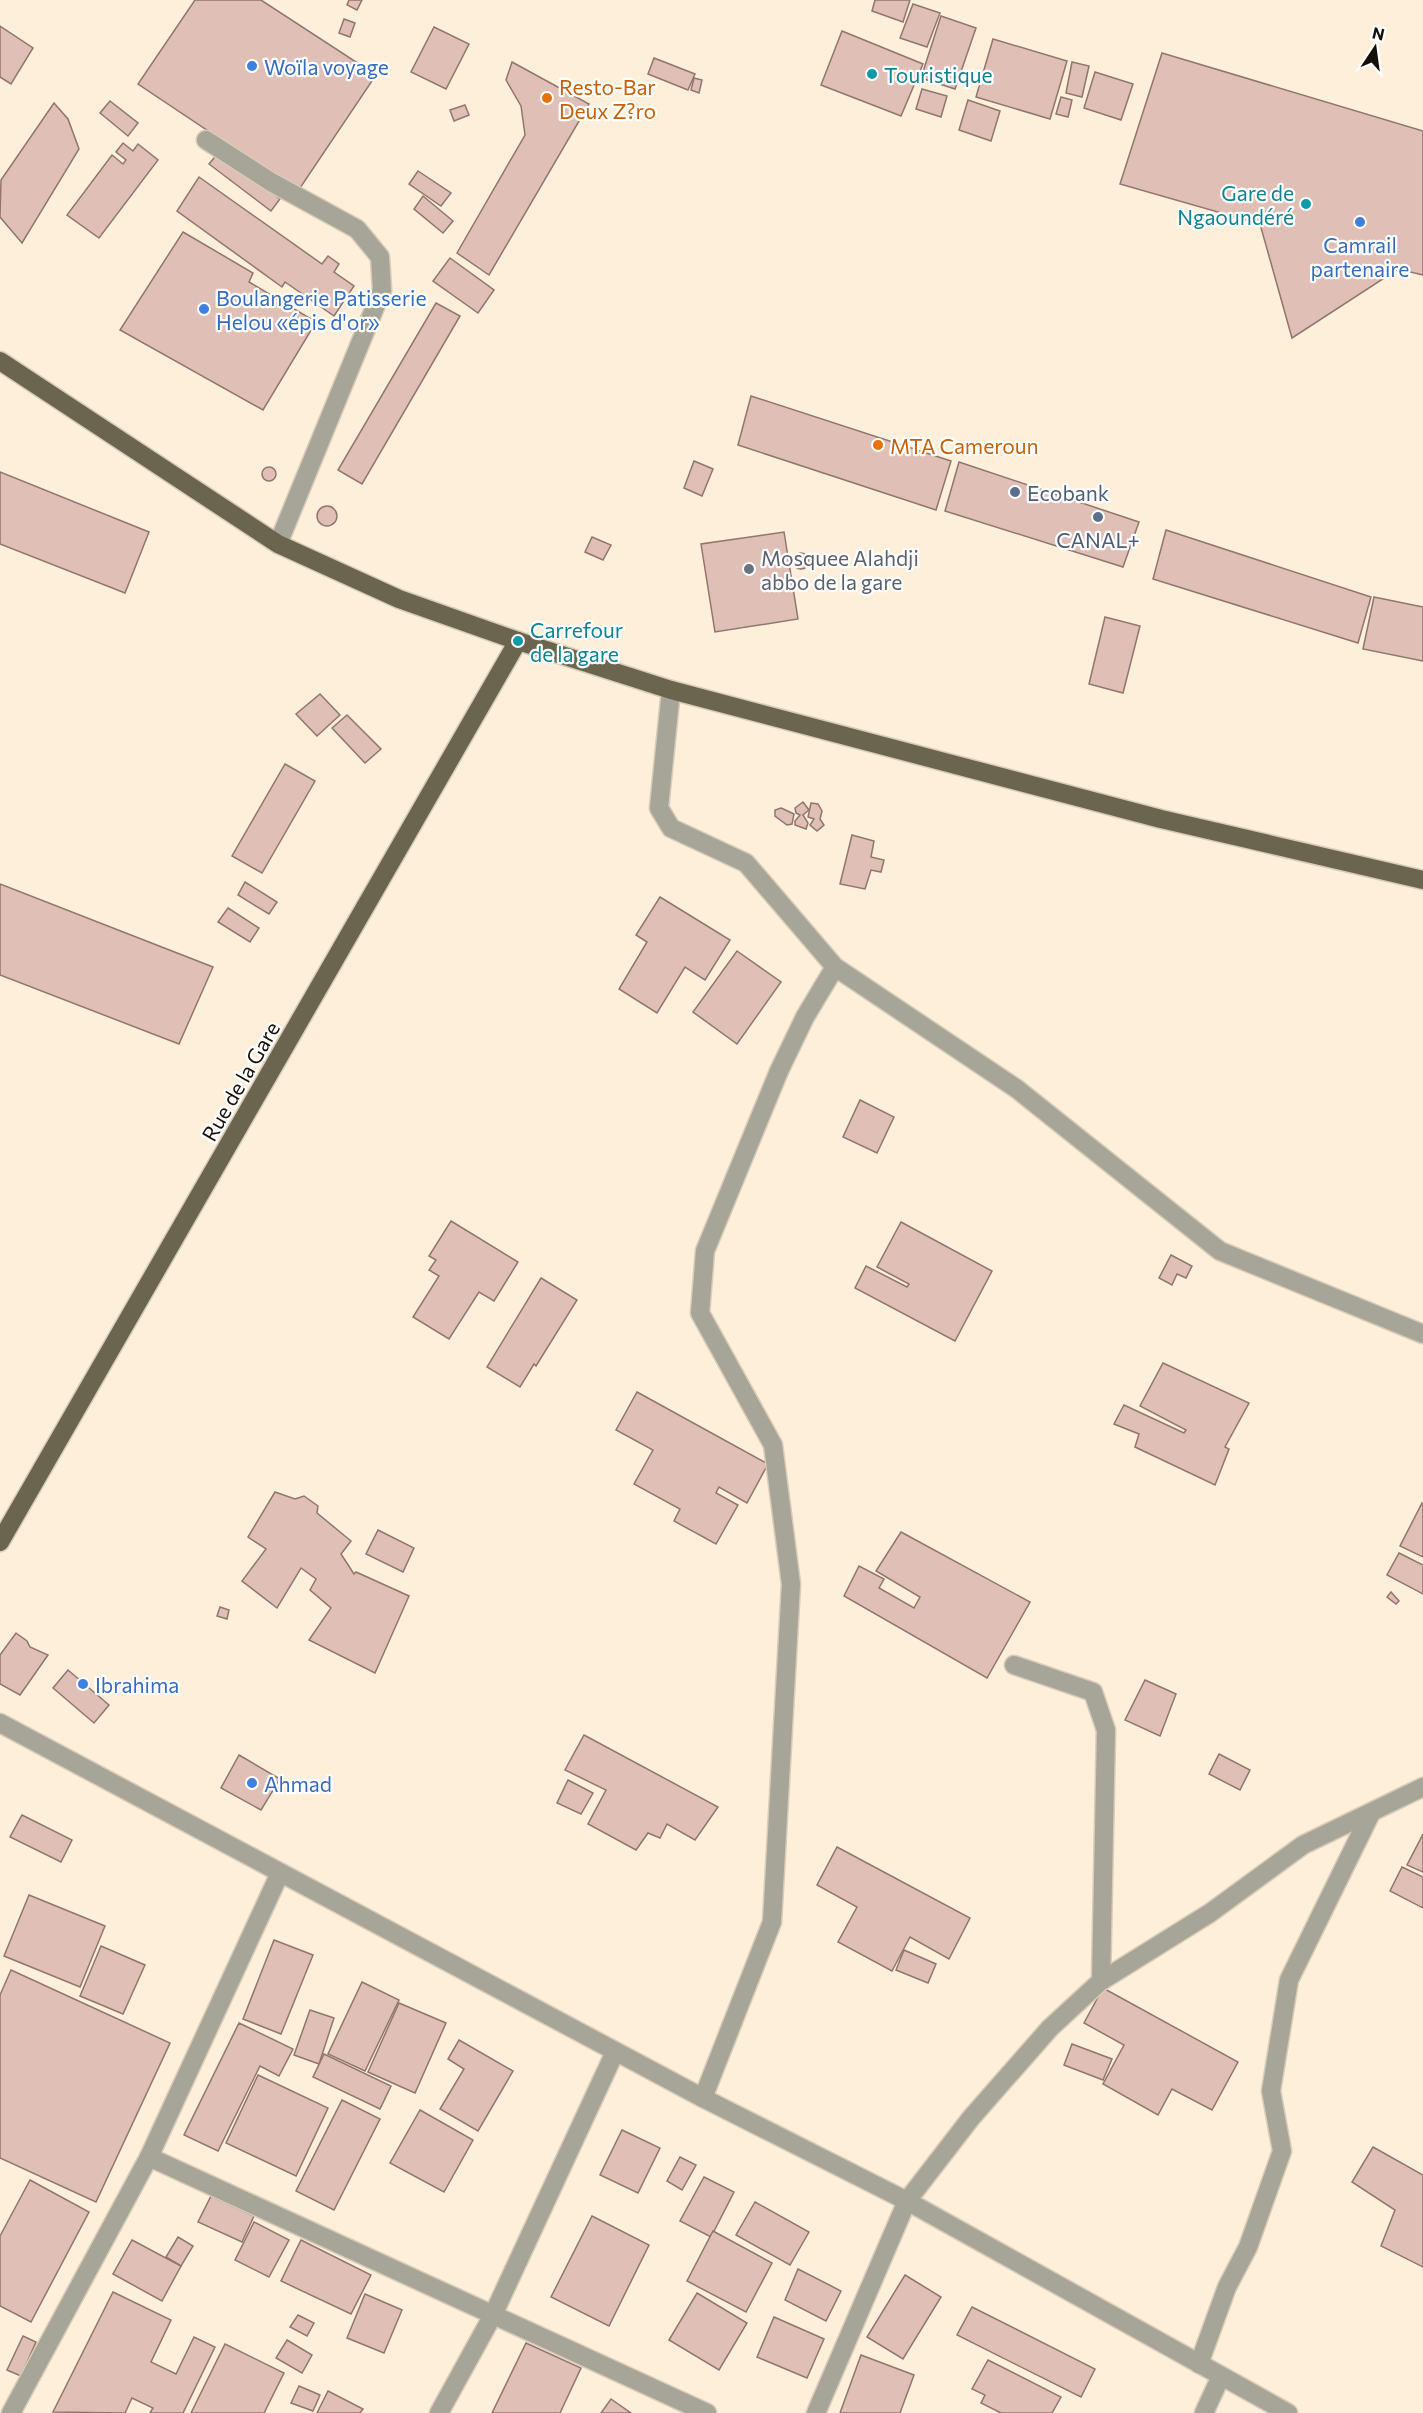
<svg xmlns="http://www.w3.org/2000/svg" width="1423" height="2413" font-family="Commissioner,sans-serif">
<rect width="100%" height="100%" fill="#fdefda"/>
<g fill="#e0bfb7" stroke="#92756e" stroke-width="1.5">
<polygon points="195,0 261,0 376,75 298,191 138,84"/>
<polygon points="349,0 362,0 357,10 347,5"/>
<polygon points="875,0 910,0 903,22 872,11"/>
<polygon points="913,4 940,13 927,47 900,38"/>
<polygon points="941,16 976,28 955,89 921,78"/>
<polygon points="344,19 355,23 350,37 339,33"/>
<polygon points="0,26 33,48 11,84 0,77"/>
<polygon points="434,27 469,44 446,89 411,72"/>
<polygon points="842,31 923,64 901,116 821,85"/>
<polygon points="993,39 1067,61 1050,119 976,97"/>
<polygon points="1162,53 1423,131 1423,275 1398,269 1292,338 1260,224 1120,184"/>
<polygon points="654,58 695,74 688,90 648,74"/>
<polygon points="512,62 589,104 489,275 457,253 525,135 521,106 506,80"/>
<polygon points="1072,62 1089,66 1082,97 1066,93"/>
<polygon points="1095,72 1133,84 1121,120 1084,108"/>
<polygon points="694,78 702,80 699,93 691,90"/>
<polygon points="922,89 947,96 941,117 916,109"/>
<polygon points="1061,97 1072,100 1068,117 1056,114"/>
<polygon points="968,100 1000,111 991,141 959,130"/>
<polygon points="110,101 138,123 128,136 100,113"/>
<polygon points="54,103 68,119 79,149 22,243 0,217 1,180"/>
<polygon points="465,105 469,115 454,121 450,110"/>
<polygon points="123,143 133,151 138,144 158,160 99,238 67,215 112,155 123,164 126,160 116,152"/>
<polygon points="219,152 280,199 271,211 209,164"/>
<polygon points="418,171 451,193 441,206 409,184"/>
<polygon points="199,177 322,264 328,256 339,264 334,272 354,286 334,316 285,282 282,287 177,211"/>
<polygon points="423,196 453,221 443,233 414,209"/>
<polygon points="183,232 253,273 249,282 316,322 263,410 120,330"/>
<polygon points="450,258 494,290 478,313 433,281"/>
<polygon points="436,303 460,316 362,484 338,470"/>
<polygon points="751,396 951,461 936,510 738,445"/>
<polygon points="694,461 713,469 702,496 684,488"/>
<polygon points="959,462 1139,522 1123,567 945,511"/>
<circle cx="269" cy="474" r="7"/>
<polygon points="0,472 149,532 125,593 0,544"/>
<circle cx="327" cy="516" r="10"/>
<polygon points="1166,530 1371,597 1358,643 1153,579"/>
<polygon points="784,532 798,619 715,632 701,544"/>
<polygon points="592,537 611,545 603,560 585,552"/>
<circle cx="801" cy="561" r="8"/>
<polygon points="1374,597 1423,607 1423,661 1363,649"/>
<polygon points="1105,617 1140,626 1123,693 1089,684"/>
<polygon points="320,694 340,715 317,736 296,714"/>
<polygon points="347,715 381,749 365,763 332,728"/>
<polygon points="285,764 315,781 262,873 232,856"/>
<polygon points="803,802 809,810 803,815 808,823 806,829 795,825 795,821 800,815 796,813 795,808"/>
<polygon points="811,803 818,804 822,811 820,819 824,825 817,831 810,825 814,819 808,817"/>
<polygon points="781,808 794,814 792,824 787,825 775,816 775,810"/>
<polygon points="852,835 874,841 871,857 884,860 881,872 871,870 865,889 840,884"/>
<polygon points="245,882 277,902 269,914 238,895"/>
<polygon points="0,884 213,967 179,1044 0,975"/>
<polygon points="660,897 730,940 705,980 685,967 657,1013 619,989 647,942 636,935"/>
<polygon points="228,908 259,928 250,942 218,922"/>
<polygon points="737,951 781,982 737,1044 693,1012"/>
<polygon points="860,1100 894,1117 877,1153 843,1137"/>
<polygon points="451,1221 518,1262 494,1301 479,1292 449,1339 413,1317 439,1276 429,1270 436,1260 429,1256"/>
<polygon points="901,1222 992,1271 955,1341 855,1288 866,1266 907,1287 909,1284 877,1267"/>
<polygon points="1171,1255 1192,1266 1186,1278 1177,1274 1172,1285 1159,1278"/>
<polygon points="541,1278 577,1300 536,1366 534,1364 520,1387 487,1367"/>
<polygon points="1163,1363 1249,1403 1225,1447 1229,1449 1215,1485 1135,1447 1139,1434 1114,1424 1124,1405 1184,1433 1186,1430 1140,1406"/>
<polygon points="637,1392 768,1464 747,1503 719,1487 716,1493 738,1505 716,1544 674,1521 680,1509 634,1484 653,1450 616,1430"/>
<polygon points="275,1492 295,1499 304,1496 318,1506 317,1513 351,1541 341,1554 354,1574 356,1572 409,1596 375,1673 309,1640 331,1608 310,1590 316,1579 301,1568 277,1608 242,1581 266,1549 248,1537"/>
<polygon points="1422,1503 1423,1504 1423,1557 1400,1546"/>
<polygon points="378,1530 414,1548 403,1572 366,1554"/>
<polygon points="901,1532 1030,1602 987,1678 844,1596 859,1566 884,1579 879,1588 914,1608 920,1597 876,1571"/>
<polygon points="1399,1553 1423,1565 1423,1594 1387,1575"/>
<polygon points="1391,1592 1399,1601 1396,1604 1387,1597"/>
<polygon points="220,1607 229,1610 227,1619 217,1616"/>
<polygon points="16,1633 27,1641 30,1647 48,1655 20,1695 0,1684 0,1655"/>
<polygon points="68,1670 109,1705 94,1723 53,1688"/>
<polygon points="1145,1680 1176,1694 1160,1736 1125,1720"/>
<polygon points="584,1735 718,1807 695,1840 667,1824 660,1838 648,1833 636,1850 588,1824 606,1790 565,1770"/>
<polygon points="1219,1754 1250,1770 1240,1790 1209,1774"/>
<polygon points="239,1755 280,1779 261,1810 221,1788"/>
<polygon points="568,1780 593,1793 581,1814 557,1803"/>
<polygon points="22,1815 72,1840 61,1862 10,1837"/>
<polygon points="1423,1834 1423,1872 1407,1865"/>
<polygon points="837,1847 970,1918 949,1959 910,1937 892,1971 838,1942 857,1907 817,1885"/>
<polygon points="1402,1867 1423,1877 1423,1908 1390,1891"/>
<polygon points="29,1895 105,1926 80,1987 4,1956"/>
<polygon points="274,1940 313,1955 281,2034 243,2019"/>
<polygon points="101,1946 145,1965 123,2014 80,1996"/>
<polygon points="904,1950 936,1964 928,1983 896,1970"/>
<polygon points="11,1970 170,2043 96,2202 0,2158 0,1995"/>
<polygon points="362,1982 399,2000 365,2071 328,2054"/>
<polygon points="1103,1988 1238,2062 1212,2110 1172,2089 1158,2115 1103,2084 1124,2045 1084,2023"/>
<polygon points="399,2003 446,2023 415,2093 368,2072"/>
<polygon points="310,2010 334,2018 319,2064 294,2055"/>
<polygon points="239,2023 293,2049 279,2076 260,2066 218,2151 184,2135"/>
<polygon points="459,2040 513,2071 478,2131 440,2109 464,2069 448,2059"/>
<polygon points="1072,2044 1112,2059 1103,2080 1064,2065"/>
<polygon points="324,2054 391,2086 380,2109 313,2077"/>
<polygon points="258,2075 328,2108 296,2176 226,2143"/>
<polygon points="342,2100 380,2119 334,2210 296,2191"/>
<polygon points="420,2110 473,2140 444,2192 390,2163"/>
<polygon points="622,2130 660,2148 638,2193 600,2175"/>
<polygon points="1373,2147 1423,2175 1423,2267 1381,2246 1395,2210 1352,2182"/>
<polygon points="680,2157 696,2165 682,2190 667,2181"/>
<polygon points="704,2177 734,2192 711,2237 680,2221"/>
<polygon points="30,2180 89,2212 31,2322 0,2306 0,2236"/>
<polygon points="211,2196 254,2216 242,2242 198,2222"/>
<polygon points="755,2202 809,2232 790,2265 736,2235"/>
<polygon points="592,2216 649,2245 609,2326 551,2297"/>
<polygon points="254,2222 289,2240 269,2277 235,2260"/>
<polygon points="713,2231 772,2263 746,2312 687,2281"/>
<polygon points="178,2237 193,2246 181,2266 166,2257"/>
<polygon points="132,2240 181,2266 162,2301 113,2274"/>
<polygon points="301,2240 371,2275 351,2314 281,2281"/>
<polygon points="798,2269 841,2291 826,2321 785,2300"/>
<polygon points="905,2275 941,2297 903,2359 867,2337"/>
<polygon points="113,2292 171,2320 151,2362 176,2374 194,2337 215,2347 183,2413 150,2413 153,2408 132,2398 125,2413 53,2412"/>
<polygon points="697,2293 747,2323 719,2370 669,2340"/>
<polygon points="365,2294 402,2310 384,2353 347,2338"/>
<polygon points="972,2307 1095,2369 1081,2397 957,2335"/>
<polygon points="298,2315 314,2323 307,2336 290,2327"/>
<polygon points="774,2317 824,2339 807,2378 757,2357"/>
<polygon points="23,2336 36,2342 21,2376 7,2370"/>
<polygon points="287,2340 312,2355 302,2373 276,2358"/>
<polygon points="526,2343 581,2368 560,2413 492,2413"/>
<polygon points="225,2344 284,2373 264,2413 191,2413"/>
<polygon points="861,2355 914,2375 900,2413 840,2413"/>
<polygon points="988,2360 1061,2397 1052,2413 1001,2413 981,2403 985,2395 972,2389"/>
<polygon points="299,2386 320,2395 313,2411 291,2403"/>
<polygon points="328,2391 363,2409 360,2413 317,2413"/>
<polygon points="611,2399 631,2413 601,2413"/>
</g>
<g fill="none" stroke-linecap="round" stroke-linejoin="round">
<g stroke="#d8cbb8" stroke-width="21">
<polyline id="service" points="206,140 271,182 357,229 380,257 382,290 278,544"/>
</g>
<g stroke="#d8cbb8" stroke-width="21">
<g id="minor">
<polyline points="671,690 659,808 671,828 746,863 835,967 1017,1089 1220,1251 1423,1334"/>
<polyline points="1014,1665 1093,1692 1106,1730 1101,1981"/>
<polyline points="703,2098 772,1922 791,1584 773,1445 700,1313 705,1251 779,1071 805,1017 835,967"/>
<polyline points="149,2157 707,2413"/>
<polyline points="1199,2364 1227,2287 1248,2247 1282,2151 1271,2091 1289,1980 1371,1813"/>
<polyline points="11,2413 149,2157 280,1873"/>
<polyline points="439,2413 493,2315 615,2052"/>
<polyline points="816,2413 907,2201 971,2118 1050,2028 1101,1981 1210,1913 1303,1845 1423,1787"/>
<polyline points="1204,2413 1221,2376"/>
</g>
</g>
<g stroke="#d8cbb8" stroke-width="21">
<polyline id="tertiary" points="0,1723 703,2098 907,2201 1288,2413"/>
</g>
<g stroke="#d8cbb8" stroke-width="21">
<g id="primary">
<polyline points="0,361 278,544 399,599 518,641 671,690 1161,819 1423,880"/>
<polyline points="0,1542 518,641"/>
</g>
</g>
<use href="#service" stroke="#a7a498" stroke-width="18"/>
<use href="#minor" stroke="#a7a498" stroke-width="18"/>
<use href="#tertiary" stroke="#a7a498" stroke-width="18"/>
<use href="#primary" stroke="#6b644f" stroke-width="18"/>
</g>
<g fill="#3f7fe0" stroke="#fff" stroke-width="2">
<circle cx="252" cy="66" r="6"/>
<circle cx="1360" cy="222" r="6"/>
<circle cx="204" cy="309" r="6"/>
<circle cx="83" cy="1684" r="6"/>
<circle cx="252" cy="1783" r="6"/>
</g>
<g fill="#0f9aa8" stroke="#fff" stroke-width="2">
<circle cx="872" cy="74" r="6"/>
<circle cx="1306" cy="204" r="6"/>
<circle cx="518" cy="641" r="6"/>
</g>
<g fill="#e8710a" stroke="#fff" stroke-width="2">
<circle cx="547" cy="98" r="6"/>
<circle cx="878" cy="445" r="6"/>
</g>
<g fill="#5c6f8a" stroke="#fff" stroke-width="2">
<circle cx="1015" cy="492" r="6"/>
<circle cx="1098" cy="517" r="6"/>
</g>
<circle fill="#6b7280" stroke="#fff" stroke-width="2" cx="749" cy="569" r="6"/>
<g text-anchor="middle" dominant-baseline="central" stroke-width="4.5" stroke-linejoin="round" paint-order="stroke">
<g font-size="21" fill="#366cbe" stroke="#fff" text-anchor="start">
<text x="264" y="66">Woïla voyage</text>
<text x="1360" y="244" text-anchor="middle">Camrail<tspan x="1360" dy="24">partenaire</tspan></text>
<text x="216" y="297">Boulangerie Patisserie<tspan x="216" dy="24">Helou «épis d'or»</tspan></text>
<text x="95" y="1684">Ibrahima</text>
<text x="264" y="1783">Ahmad</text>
</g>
<g font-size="21" fill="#0d838f" stroke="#fff" text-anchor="start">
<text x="884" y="74">Touristique</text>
<text x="1294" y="192" text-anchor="end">Gare de<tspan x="1294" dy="24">Ngaoundéré</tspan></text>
<text x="530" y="629">Carrefour<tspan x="530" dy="24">de la gare</tspan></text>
</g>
<g font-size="21" fill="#c56008" stroke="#fff" text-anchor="start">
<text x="559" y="86">Resto-Bar<tspan x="559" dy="24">Deux Z?ro</tspan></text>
<text x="890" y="445">MTA Cameroun</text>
</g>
<g font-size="21" fill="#4e5e75" stroke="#fff" text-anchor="start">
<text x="1027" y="492">Ecobank</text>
<text x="1098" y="539" text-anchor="middle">CANAL+</text>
</g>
<g font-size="21" fill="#5b616d" stroke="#fff" text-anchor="start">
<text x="761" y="557">Mosquee Alahdji<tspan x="761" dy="24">abbo de la gare</tspan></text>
</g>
<g font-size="21" fill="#150f07" stroke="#fff">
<text transform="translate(240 1081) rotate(-60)">Rue de la Gare</text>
</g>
</g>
<g transform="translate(1375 48) rotate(13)" stroke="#ffffff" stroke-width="4.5" paint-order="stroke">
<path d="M0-4.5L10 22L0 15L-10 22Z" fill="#150f07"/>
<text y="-9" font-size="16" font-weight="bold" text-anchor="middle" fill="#150f07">N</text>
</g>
</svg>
